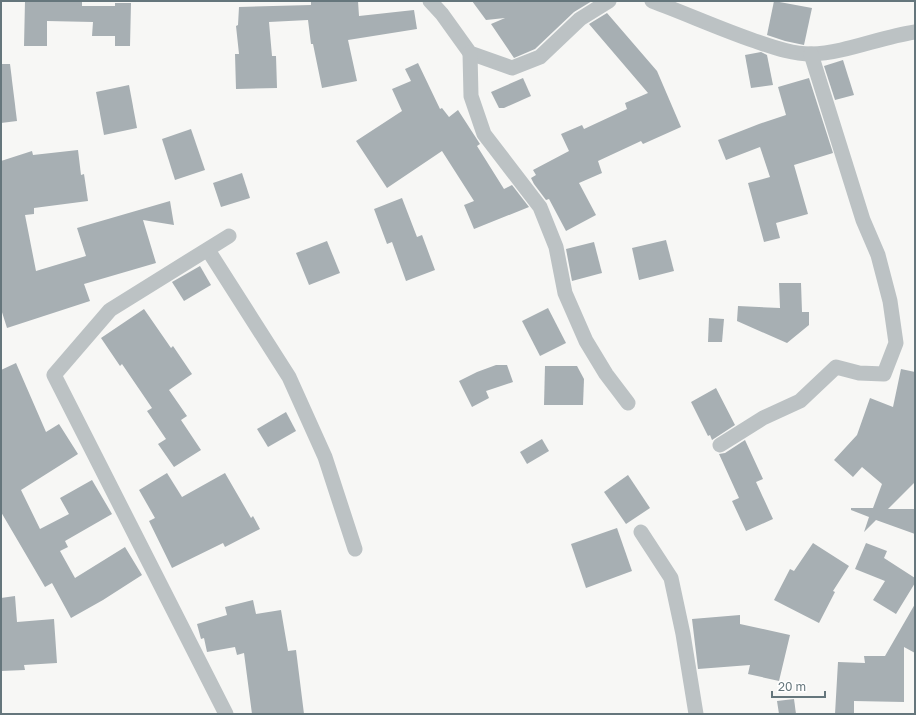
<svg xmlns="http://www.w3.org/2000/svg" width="916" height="715" font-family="'Golos Text',sans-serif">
<rect width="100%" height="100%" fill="#f7f7f5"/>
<g fill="#a7afb3">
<polygon points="25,1 82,1 82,6 115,6 115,3 131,3 130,46 115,46 115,36 92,36 93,22 47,21 47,46 24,46"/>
<polygon points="311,1 358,1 359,16 414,10 417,29 348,40 357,81 322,88 313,44 311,44 308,20 269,22 272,56 276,56 277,88 236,89 235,54 239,54 236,26 238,25 239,7 311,5"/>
<polygon points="472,1 592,1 574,12 535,49 514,58 491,24 505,18 486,20"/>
<polygon points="774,1 812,8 804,45 785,41 767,35"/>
<polygon points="607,13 657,71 681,127 643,144 641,141 598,161 602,173 579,183 596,215 566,231 549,199 546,200 534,184 531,178 536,175 533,170 569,151 561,134 582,125 584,129 627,109 625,103 648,93 589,24"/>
<polygon points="761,52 767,55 773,85 751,88 745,55"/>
<polygon points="843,60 854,95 835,100 824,66"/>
<polygon points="418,63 440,109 442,108 449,117 458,110 480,144 477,146 504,189 512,185 529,207 474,229 464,205 474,201 442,151 387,188 356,141 402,111 392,89 411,81 405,69"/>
<polygon points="1,64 10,64 17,121 1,123"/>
<polygon points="523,78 531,96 504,108 499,108 491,92"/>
<polygon points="809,78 833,153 794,165 808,214 776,223 780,238 764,242 748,183 770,177 760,147 726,160 718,140 759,124 786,115 778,87"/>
<polygon points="129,85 137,128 104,135 96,92"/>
<polygon points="191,129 205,170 175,180 162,139"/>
<polygon points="78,150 81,175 84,174 88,201 34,208 34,214 25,215 36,271 86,256 77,228 170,201 174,225 143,220 156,263 84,284 90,301 7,328 1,309 1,161 32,151 33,155"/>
<polygon points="242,173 250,198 221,207 213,183"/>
<polygon points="402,198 417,237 422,235 435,270 406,281 392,242 387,244 374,209"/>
<polygon points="666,240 674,271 639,280 632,248"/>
<polygon points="327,241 340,273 309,285 296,253"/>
<polygon points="594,242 602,273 572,281 566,249"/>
<polygon points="200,266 211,285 184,301 172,282"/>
<polygon points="779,283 801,283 802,312 809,312 809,325 787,343 737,321 738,306 780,308"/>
<polygon points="548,308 566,343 540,356 522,321"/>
<polygon points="144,309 171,348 173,346 192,374 169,390 187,416 181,420 201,450 174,467 158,444 166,439 147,411 152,408 122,364 120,366 101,338"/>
<polygon points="709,318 724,319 722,342 708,342"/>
<polygon points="16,363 46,432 59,424 78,454 21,490 40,529 69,514 60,498 92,480 112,514 65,541 68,547 60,551 75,578 125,547 142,575 103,600 71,618 52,583 45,587 1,512 1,370"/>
<polygon points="496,365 507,365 513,382 486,391 489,398 472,407 459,381 477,372"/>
<polygon points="545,366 577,366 584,379 583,405 544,405"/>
<polygon points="901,369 915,372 915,482 888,509 915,509 915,534 876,520 864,532 869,517 851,510 851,508 873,508 882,484 862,467 853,477 834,460 857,435 870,398 893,407"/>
<polygon points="716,388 735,425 712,440 710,435 708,436 691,402"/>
<polygon points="286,412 296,431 268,447 257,429"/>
<polygon points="542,439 549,451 527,464 520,452"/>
<polygon points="745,440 763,479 756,482 773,519 746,531 732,501 739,498 719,454 725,453"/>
<polygon points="167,473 182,497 225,473 251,518 253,516 260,529 225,547 223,543 172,568 149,521 155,518 139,490"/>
<polygon points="628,475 650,508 626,524 604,492"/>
<polygon points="617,528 632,571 586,588 571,544"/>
<polygon points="813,543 849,566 833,591 835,592 819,623 774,600 790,569 794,571"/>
<polygon points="866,543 887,551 884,558 915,578 915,583 896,614 873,600 885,581 855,569"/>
<polygon points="15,596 17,622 54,619 57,663 24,665 25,670 1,671 1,598"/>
<polygon points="253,600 256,614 281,610 288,651 296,650 304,714 252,714 244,653 237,655 235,647 207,652 204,638 201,639 197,624 227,615 225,607"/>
<polygon points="915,604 915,653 904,647 904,702 854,701 854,714 835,714 838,662 865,663 864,656 885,656"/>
<polygon points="740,615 740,624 790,635 779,681 748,674 750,665 698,669 692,619"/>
<polygon points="794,699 796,714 779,714 777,701"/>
</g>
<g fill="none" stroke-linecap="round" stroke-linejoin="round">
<g stroke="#bcc2c4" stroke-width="15">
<polyline points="430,1 442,14 470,53 512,68 540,57 580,19 609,1"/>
<path d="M652,1C687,14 720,29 755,41C773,47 791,54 811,54C846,53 880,37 915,32"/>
<polyline points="470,53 471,96 484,134 540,207 556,247 565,293 586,341 606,374 628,403"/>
<polyline points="208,250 289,377 325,457 355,549"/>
<polyline points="720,445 763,418 800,401 836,367 859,373 884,374 896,343 890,301 878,255 863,220 811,54"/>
<polyline points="641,532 671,578 683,634 696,714"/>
<polyline points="226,714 54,375 110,310 229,236"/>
</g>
</g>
<rect width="916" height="715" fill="none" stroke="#65767c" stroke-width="4"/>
<path d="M772 691v6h53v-6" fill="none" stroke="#65767c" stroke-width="2"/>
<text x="778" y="691" font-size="12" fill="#65767c" stroke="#ffffff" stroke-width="3" paint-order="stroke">20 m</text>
</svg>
